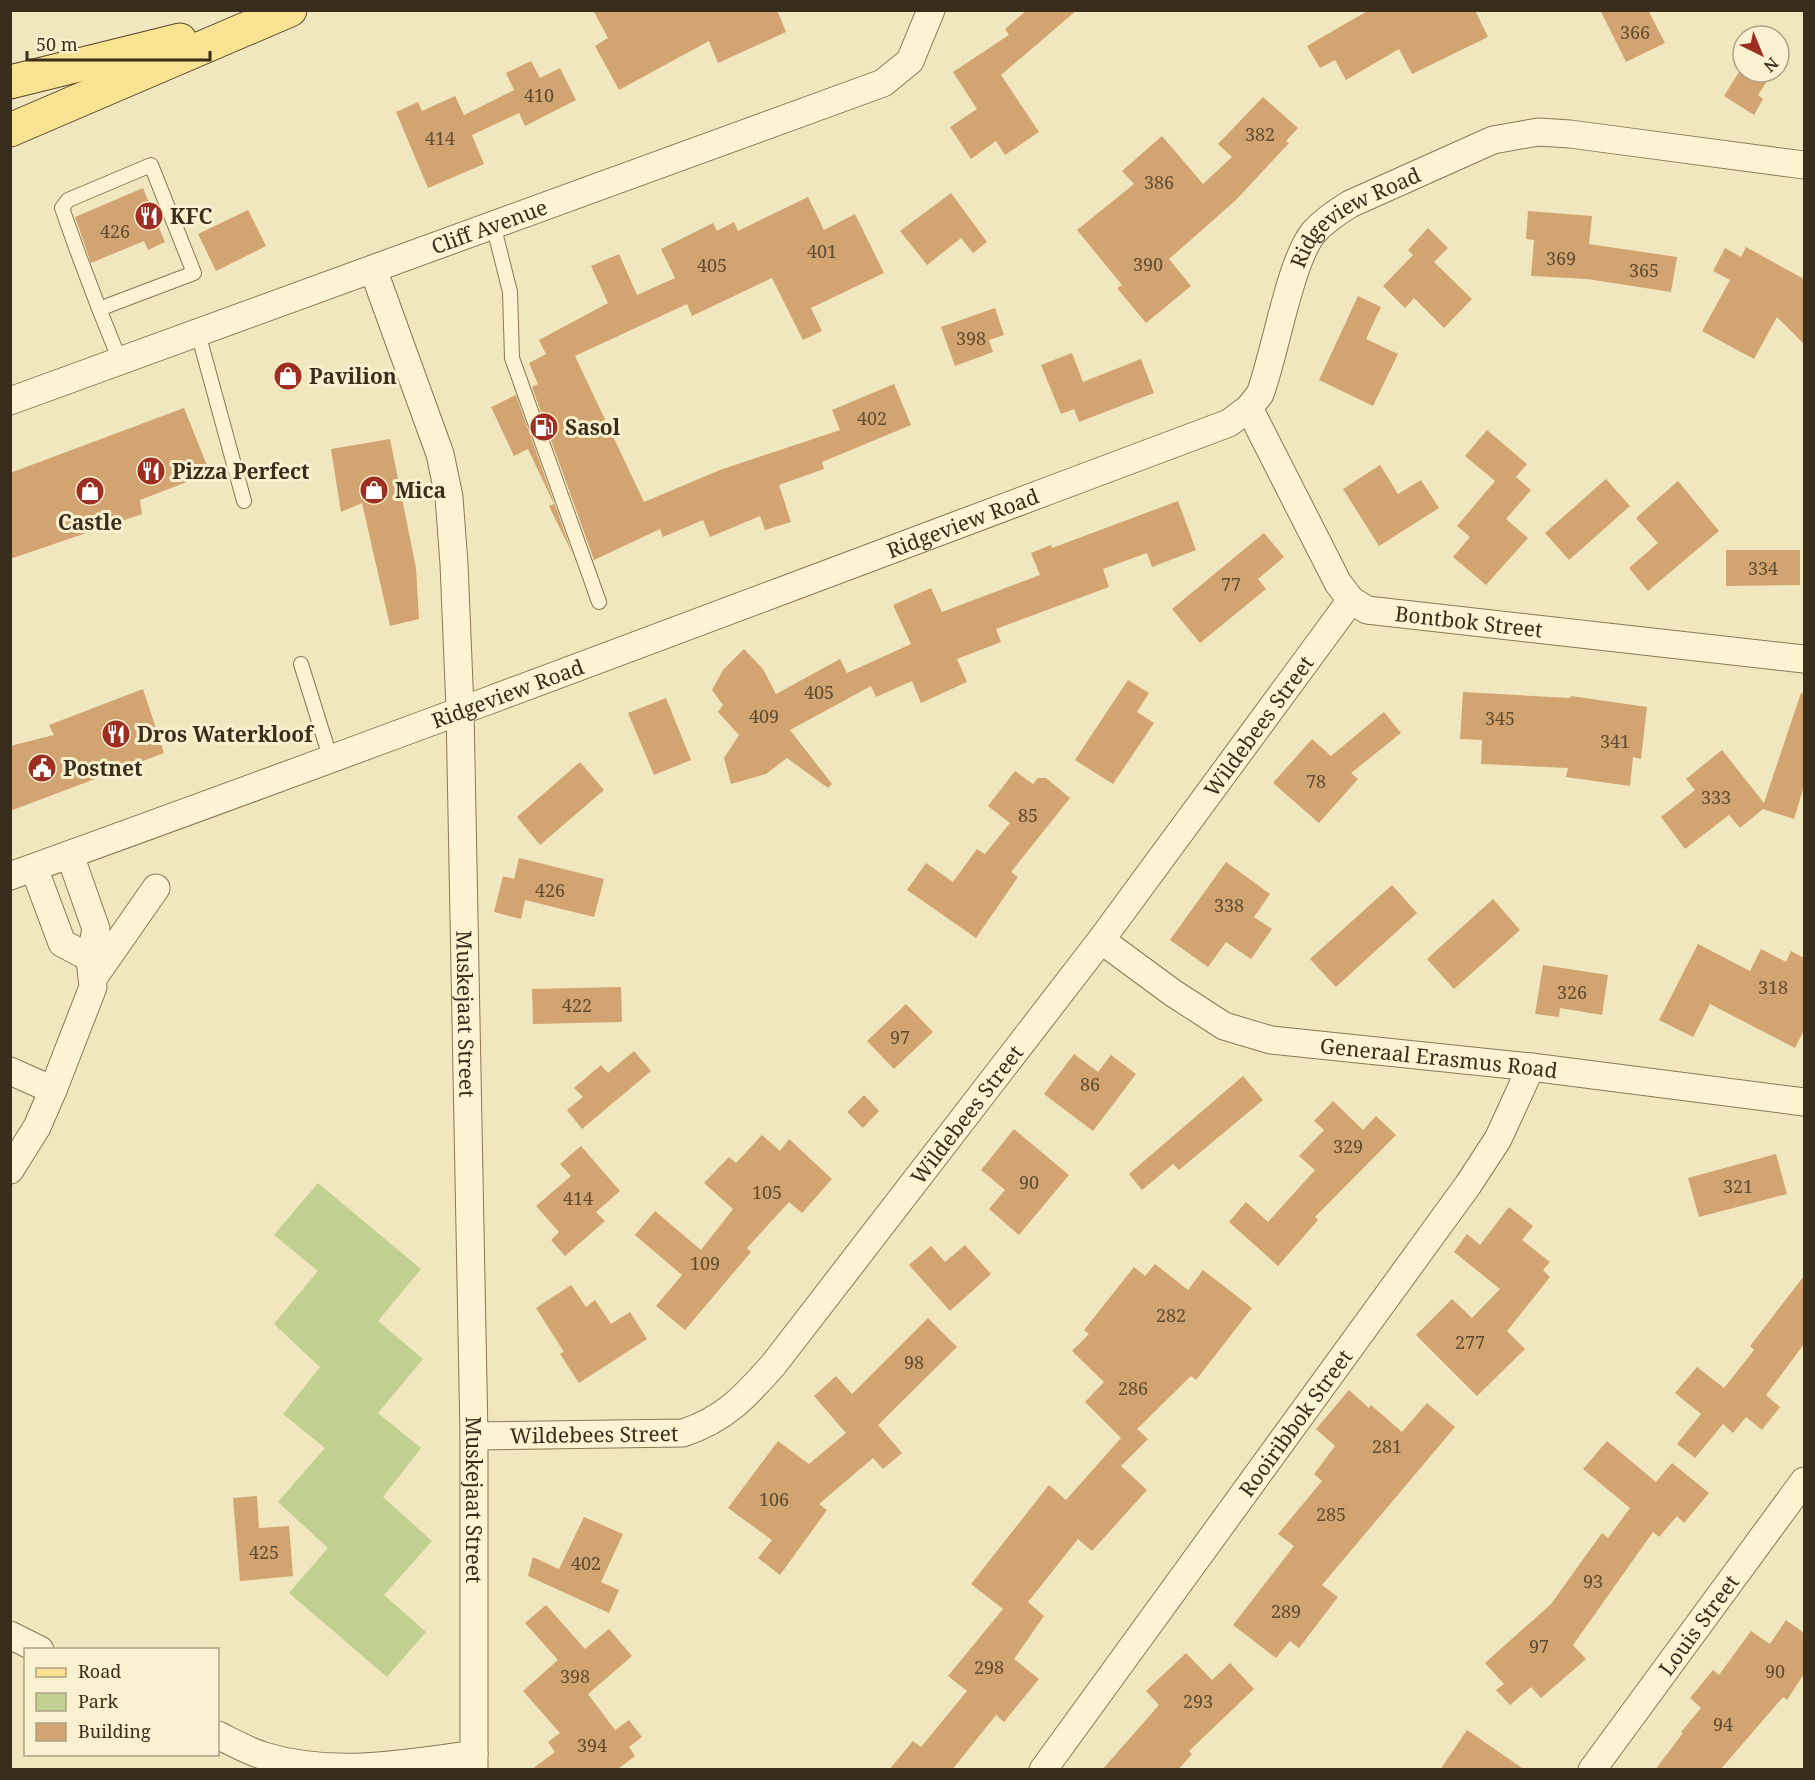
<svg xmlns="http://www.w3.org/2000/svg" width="1815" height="1780" font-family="'Noto Serif',serif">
<rect width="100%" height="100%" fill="#f1e7be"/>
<polygon fill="#c1cf91" points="318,1183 421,1269 378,1321 423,1359 378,1413 421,1448 383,1497 432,1541 384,1595 426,1632 387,1677 289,1593 328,1548 278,1502 325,1448 283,1414 320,1367 274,1324 318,1271 274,1235"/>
<g fill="#d2a471">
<polygon points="593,10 777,10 786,32 718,63 709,41 619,90 595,46 608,38"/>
<polygon points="1027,10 1077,10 1001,75 1039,132 1005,155 996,141 971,159 950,127 977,109 953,72 1009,35 1005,29"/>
<polygon points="1369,10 1475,10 1488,37 1412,74 1399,49 1346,80 1335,60 1320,68 1307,46"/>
<polygon points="1600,10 1648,10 1665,43 1626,62"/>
<polygon points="531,61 540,78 560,68 576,100 525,126 519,113 472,135 484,164 428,188 396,112 418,102 422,111 455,96 464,115 514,90 506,73"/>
<polygon points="1739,72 1773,72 1758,95 1763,99 1754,115 1724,96"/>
<polygon points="1263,97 1298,128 1286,141 1289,143 1236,200 1169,259 1191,286 1146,323 1117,288 1122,285 1077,230 1134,184 1122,171 1162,136 1203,184 1232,157 1218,144"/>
<polygon points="143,188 165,242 148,250 144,241 91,263 75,217"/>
<polygon points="951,193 987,242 973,253 961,238 927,265 900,231"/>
<polygon points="808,197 824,230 855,214 884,273 811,308 822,331 803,340 772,278 692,316 687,304 575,356 644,502 720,470 840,430 832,410 894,384 911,425 822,462 824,469 779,485 791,522 765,530 760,516 710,537 703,520 663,537 660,529 594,560 532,387 538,384 529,363 546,354 539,340 608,303 591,266 619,254 637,295 675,278 661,249 713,223 717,231 734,222 738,231"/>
<polygon points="248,210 266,246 216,271 198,234"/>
<polygon points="1528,211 1592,216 1589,244 1677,257 1671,292 1587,279 1531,276 1534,240 1526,239"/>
<polygon points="1428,228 1448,248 1434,262 1472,299 1444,328 1414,298 1405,308 1383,286 1413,255 1408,250"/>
<polygon points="1746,247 1804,279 1804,344 1777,317 1754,359 1702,331 1730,280 1713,271 1725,248 1741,257"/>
<polygon points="1358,296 1381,307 1366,339 1398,354 1373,406 1319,380"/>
<polygon points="995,308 1004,335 989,340 993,352 955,366 941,327"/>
<polygon points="1072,353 1083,382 1141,359 1154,393 1079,422 1074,409 1061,414 1041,365"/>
<polygon points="516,395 572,553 549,506 554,504 528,449 514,456 491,407"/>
<polygon points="184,408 210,473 140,500 142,514 10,559 10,473"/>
<polygon points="1487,430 1527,464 1516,477 1531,490 1506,519 1528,538 1486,585 1453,557 1470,537 1457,526 1495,481 1465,456"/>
<polygon points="390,439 416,568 419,619 390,626 362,503 341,512 331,449"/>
<polygon points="1380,465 1398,494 1421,480 1439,508 1379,546 1343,489"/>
<polygon points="1606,479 1630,506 1569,560 1545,533"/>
<polygon points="1678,481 1719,531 1648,591 1629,568 1658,543 1636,518"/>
<polygon points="1178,501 1196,550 1152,567 1147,553 1103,569 1109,587 996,629 1001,642 957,659 967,682 921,703 912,681 876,697 871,686 790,730 832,784 828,788 787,758 766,774 731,784 724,758 739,735 718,712 723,705 712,690 723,670 744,649 763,669 776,694 840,659 847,673 911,644 893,605 931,588 942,612 1040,575 1031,553 1051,545 1052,548"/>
<polygon points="1264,533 1284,557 1258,579 1266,589 1200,643 1172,609"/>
<polygon points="1726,550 1800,550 1800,585 1726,586"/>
<polygon points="1128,680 1149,693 1137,712 1154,723 1113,784 1075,760"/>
<polygon points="143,689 164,753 10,811 10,746 54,735 49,725"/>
<polygon points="1463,692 1570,698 1571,696 1647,707 1641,759 1633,757 1630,786 1566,777 1568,768 1481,764 1482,740 1460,739"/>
<polygon points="1801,693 1804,694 1804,786 1794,819 1763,809 1740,828 1729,815 1685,849 1661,817 1695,790 1686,779 1722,750 1764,803"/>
<polygon points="666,698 691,760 654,775 628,713"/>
<polygon points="1384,712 1401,733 1351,773 1358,779 1319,823 1273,783 1312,739 1331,756"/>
<polygon points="580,762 604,790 540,845 517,817"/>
<polygon points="1015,771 1033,784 1038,778 1046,778 1070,798 1011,872 1018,877 976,938 907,890 926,863 953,882 977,849 985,854 1010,823 988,806"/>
<polygon points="519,858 604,879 594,917 525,900 521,919 494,912 503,876 514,879"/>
<polygon points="1226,862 1270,894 1254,917 1272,929 1251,959 1226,942 1208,967 1170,940"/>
<polygon points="1392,885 1417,913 1336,987 1310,959"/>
<polygon points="1493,899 1520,930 1454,989 1427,959"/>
<polygon points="1698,944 1750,971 1761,949 1786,962 1791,951 1804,958 1804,1030 1795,1048 1710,1004 1693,1037 1659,1020"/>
<polygon points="1543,965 1608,975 1602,1015 1560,1008 1559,1017 1535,1014"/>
<polygon points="621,987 622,1022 533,1024 532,989"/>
<polygon points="906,1004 933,1032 894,1069 867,1041"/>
<polygon points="634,1051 651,1071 582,1129 567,1110 583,1097 574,1088 601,1065 608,1073"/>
<polygon points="1074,1054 1098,1072 1111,1055 1136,1074 1093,1131 1044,1094"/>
<polygon points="1243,1076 1263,1100 1179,1170 1173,1164 1142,1190 1129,1174"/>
<polygon points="864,1095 879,1111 863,1128 847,1112"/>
<polygon points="1333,1101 1363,1130 1376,1116 1396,1135 1315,1217 1318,1220 1278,1266 1229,1222 1246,1202 1268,1222 1315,1170 1299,1156 1324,1130 1314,1121"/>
<polygon points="1014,1129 1069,1175 1019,1235 989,1209 1005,1190 981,1170"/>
<polygon points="762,1135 780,1151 789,1139 832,1179 802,1213 789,1202 747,1248 751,1252 685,1330 656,1306 682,1275 635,1235 655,1211 701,1250 733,1209 704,1183 729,1157 736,1163"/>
<polygon points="581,1146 620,1191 596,1212 605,1221 565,1256 551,1240 559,1232 536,1206 571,1176 560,1164"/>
<polygon points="1776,1154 1787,1194 1699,1217 1688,1178"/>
<polygon points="1509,1207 1533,1226 1522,1240 1550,1262 1543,1270 1550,1277 1507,1331 1525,1349 1477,1396 1416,1335 1452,1299 1472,1318 1500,1289 1454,1252 1467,1234 1480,1245"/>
<polygon points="965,1245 991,1274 950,1311 909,1265 931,1246 945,1262"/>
<polygon points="1155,1264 1188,1290 1203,1270 1252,1308 1196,1380 1191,1376 1137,1429 1148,1439 1121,1466 1147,1490 1092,1551 1078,1539 1028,1602 1044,1616 1014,1659 1039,1679 1004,1722 996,1715 952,1770 889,1770 913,1741 921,1747 967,1691 948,1676 1003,1609 971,1584 1049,1485 1066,1500 1121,1438 1085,1402 1104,1382 1072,1351 1089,1334 1084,1330 1134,1267 1145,1276"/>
<polygon points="1804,1276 1804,1344 1766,1395 1780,1407 1762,1430 1746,1417 1733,1433 1723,1424 1695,1458 1677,1444 1701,1414 1675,1393 1697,1367 1724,1388 1754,1350 1750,1346"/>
<polygon points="571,1285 586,1307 595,1300 611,1324 630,1312 647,1339 579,1383 560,1354 564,1352 536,1308"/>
<polygon points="928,1318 957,1347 878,1425 902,1453 883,1469 873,1458 819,1504 827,1510 780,1575 758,1558 772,1540 728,1508 778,1441 809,1464 846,1433 814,1396 836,1376 852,1394"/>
<polygon points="1349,1390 1369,1408 1371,1405 1402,1432 1427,1403 1455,1427 1322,1585 1338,1597 1299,1648 1290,1641 1276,1658 1233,1625 1294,1546 1278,1534 1322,1481 1314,1474 1335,1446 1316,1429"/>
<polygon points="1607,1441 1656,1482 1672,1463 1709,1493 1684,1523 1677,1516 1659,1537 1653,1532 1573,1645 1586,1659 1541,1698 1531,1687 1510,1705 1496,1690 1504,1684 1485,1663 1551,1604 1602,1533 1608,1538 1630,1508 1583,1469"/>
<polygon points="257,1496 259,1528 289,1526 293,1576 240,1581 233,1498"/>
<polygon points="584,1517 623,1534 601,1582 619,1590 609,1613 528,1576 533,1557 559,1569"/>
<polygon points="546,1605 585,1649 609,1629 632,1656 588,1694 615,1730 629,1720 642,1737 629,1747 635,1756 617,1770 531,1770 555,1752 548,1742 560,1733 523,1691 558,1660 525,1623"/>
<polygon points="1786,1620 1804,1633 1804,1674 1787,1700 1783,1697 1720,1770 1655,1770 1683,1733 1681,1732 1701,1708 1690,1698 1713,1670 1719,1675 1751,1631 1770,1644"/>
<polygon points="1186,1653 1212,1680 1230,1663 1254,1689 1189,1751 1192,1754 1178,1770 1102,1770 1159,1705 1146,1691"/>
<polygon points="1467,1730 1525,1770 1440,1770"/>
</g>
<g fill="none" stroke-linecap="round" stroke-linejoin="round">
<g stroke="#8a7755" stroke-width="16">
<g id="service">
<polyline points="493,224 510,292 512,358 599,602"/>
<path d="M99,309L194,273L151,165L68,200L62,208C80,260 99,310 120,361"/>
<polyline points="198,333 244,501"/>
<polyline points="301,664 331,760"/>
</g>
</g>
<g stroke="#8a7755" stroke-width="29">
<g id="minor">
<path id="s1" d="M373,269L440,454L449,497L454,564L460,709L474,1436V1770"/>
<path id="s2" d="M10,401L883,83L910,61L931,10"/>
<path id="s3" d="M1249,408L1338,583L1351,600L1367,610L1804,659"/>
<polyline points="34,868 62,943 90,958"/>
<path id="s4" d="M10,876C418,729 823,575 1229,423L1249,408L1260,394C1275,355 1290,260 1314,232C1324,221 1337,212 1350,204L1493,140L1538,132L1570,134L1804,165"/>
<path id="s5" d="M1101,940L1173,993L1224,1026L1271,1040L1531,1067L1804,1102"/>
<polyline points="94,977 156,888"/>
<polyline points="10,1071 53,1090"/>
<polyline points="10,1170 37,1127 53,1090 93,987 90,958 96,929 70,855"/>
<path id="s6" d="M474,1436L683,1433C725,1419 745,1397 774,1364L1101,940L1351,600"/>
<polyline points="10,1635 40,1650"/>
<path d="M218,1735C232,1742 248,1751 264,1756C332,1777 406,1764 474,1754"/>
<path id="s7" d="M1043,1770L1468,1185L1498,1139L1531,1067"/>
<path id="s8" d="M1592,1770L1804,1481"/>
</g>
</g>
<g stroke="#57442a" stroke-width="35">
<g id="primary">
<polyline points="10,82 180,40"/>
<polyline points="10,130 290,10"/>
</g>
</g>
<use href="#service" stroke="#fbf3d2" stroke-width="14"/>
<use href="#minor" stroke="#fbf3d2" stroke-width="27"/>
<use href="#primary" stroke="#f8e392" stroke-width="33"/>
</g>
<defs>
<g id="restaurant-disc" transform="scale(1.5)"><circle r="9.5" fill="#9e2e21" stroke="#f8f0ce"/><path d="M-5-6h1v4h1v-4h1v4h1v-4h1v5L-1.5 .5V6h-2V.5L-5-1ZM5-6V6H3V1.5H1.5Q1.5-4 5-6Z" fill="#fff"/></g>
<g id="shop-disc" transform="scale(1.5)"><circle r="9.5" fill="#9e2e21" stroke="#f8f0ce"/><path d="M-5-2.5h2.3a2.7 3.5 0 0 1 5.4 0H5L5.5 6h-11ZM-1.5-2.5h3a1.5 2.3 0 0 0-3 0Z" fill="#fff"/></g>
<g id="fuel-disc" transform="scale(1.5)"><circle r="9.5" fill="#9e2e21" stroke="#f8f0ce"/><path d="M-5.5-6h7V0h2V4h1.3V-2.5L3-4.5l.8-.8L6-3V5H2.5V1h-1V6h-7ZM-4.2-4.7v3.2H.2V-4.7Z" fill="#fff"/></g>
<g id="civic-disc" transform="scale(1.5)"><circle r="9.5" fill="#9e2e21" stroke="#f8f0ce"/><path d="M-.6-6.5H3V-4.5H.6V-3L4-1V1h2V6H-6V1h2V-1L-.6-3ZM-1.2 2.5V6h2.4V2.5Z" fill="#fff"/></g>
</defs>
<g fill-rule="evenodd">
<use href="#restaurant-disc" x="149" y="216"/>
<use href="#shop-disc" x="288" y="376"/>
<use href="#fuel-disc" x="544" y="427"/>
<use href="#restaurant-disc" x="151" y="471"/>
<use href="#shop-disc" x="374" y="490"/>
<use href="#shop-disc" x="90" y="491"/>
<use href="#restaurant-disc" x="116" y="734"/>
<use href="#civic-disc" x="42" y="768"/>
</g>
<g text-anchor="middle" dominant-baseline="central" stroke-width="6" stroke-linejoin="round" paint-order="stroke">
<g font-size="18" fill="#5f4b30">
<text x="1635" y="32">366</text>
<text x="539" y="95">410</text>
<text x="1260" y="134">382</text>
<text x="440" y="138">414</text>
<text x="1159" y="182">386</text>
<text x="115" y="231">426</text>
<text x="822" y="251">401</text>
<text x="1561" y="258">369</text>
<text x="1148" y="264">390</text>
<text x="712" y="265">405</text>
<text x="1644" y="270">365</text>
<text x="971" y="338">398</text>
<text x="872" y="418">402</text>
<text x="1763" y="568">334</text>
<text x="1231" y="584">77</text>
<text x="819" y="692">405</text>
<text x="764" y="716">409</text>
<text x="1500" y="718">345</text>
<text x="1615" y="741">341</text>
<text x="1316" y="781">78</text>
<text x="1716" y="797">333</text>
<text x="1028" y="815">85</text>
<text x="550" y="890">426</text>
<text x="1229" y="905">338</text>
<text x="1773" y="987">318</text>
<text x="1572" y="992">326</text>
<text x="577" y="1005">422</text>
<text x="900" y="1037">97</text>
<text x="1090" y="1084">86</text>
<text x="1348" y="1146">329</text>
<text x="1029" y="1182">90</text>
<text x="1738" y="1186">321</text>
<text x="767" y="1192">105</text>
<text x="578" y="1198">414</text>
<text x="705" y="1263">109</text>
<text x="1171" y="1315">282</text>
<text x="1470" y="1342">277</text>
<text x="914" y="1362">98</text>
<text x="1133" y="1388">286</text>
<text x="1387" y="1446">281</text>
<text x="774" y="1499">106</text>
<text x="1331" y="1514">285</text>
<text x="264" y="1552">425</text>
<text x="586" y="1563">402</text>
<text x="1593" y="1581">93</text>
<text x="1286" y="1611">289</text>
<text x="1539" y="1646">97</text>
<text x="989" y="1667">298</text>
<text x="1775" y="1671">90</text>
<text x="575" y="1676">398</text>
<text x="1198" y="1701">293</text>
<text x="1723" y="1724">94</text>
<text x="592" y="1745">394</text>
</g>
<g font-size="21" font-weight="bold" fill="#392d1b" stroke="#f8f0ce" text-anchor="start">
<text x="170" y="216">KFC</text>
<text x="309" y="376">Pavilion</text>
<text x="565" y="427">Sasol</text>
<text x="172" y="471">Pizza Perfect</text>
<text x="395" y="490">Mica</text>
<text x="90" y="522" text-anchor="middle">Castle</text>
<text x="137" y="734">Dros Waterkloof</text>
<text x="63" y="768">Postnet</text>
</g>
<g font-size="21" fill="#392d1b" stroke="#f8f0ce">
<text stroke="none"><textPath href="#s4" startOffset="1556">Ridgeview Road</textPath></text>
<text stroke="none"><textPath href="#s2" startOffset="510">Cliff Avenue</textPath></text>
<text stroke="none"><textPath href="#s4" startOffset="1016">Ridgeview Road</textPath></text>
<text stroke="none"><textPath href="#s3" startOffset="339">Bontbok Street</textPath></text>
<text stroke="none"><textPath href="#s4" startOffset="530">Ridgeview Road</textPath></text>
<text stroke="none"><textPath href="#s6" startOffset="1126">Wildebees Street</textPath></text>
<text stroke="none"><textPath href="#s1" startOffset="758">Muskejaat Street</textPath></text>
<text stroke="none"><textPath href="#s5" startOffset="368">Generaal Erasmus Road</textPath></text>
<text stroke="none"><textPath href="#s6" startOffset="640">Wildebees Street</textPath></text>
<text stroke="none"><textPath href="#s7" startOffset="429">Rooiribbok Street</textPath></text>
<text stroke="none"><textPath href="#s6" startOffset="120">Wildebees Street</textPath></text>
<text stroke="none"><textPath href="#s1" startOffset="1244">Muskejaat Street</textPath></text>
<text stroke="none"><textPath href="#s8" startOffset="180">Louis Street</textPath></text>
</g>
</g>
<rect width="1815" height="1780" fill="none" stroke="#392d1b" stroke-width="24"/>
<rect x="24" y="1648" width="195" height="108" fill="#f8f0ce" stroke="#aca286" stroke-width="1.5"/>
<rect x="36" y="1668" width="30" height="9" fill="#f8e392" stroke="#aca286" stroke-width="1.5"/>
<text x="78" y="1678" font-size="18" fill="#392d1b">Road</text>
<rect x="36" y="1693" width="30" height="18" fill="#c1cf91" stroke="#aca286" stroke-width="1.5"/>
<text x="78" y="1708" font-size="18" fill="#392d1b">Park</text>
<rect x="36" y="1723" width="30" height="18" fill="#d2a471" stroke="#aca286" stroke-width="1.5"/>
<text x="78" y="1738" font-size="18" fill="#392d1b">Building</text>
<g transform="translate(1761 54) rotate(137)"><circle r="28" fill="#f8f0ce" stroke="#aca286" stroke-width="1.5"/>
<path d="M0-4.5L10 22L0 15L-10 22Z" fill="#9e2e21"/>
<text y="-9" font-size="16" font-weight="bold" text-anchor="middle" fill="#392d1b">N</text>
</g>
<path d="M27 51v9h183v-9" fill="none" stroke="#392d1b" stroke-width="3"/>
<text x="36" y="51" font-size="18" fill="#392d1b" stroke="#f8f0ce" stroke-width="4.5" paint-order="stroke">50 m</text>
</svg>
